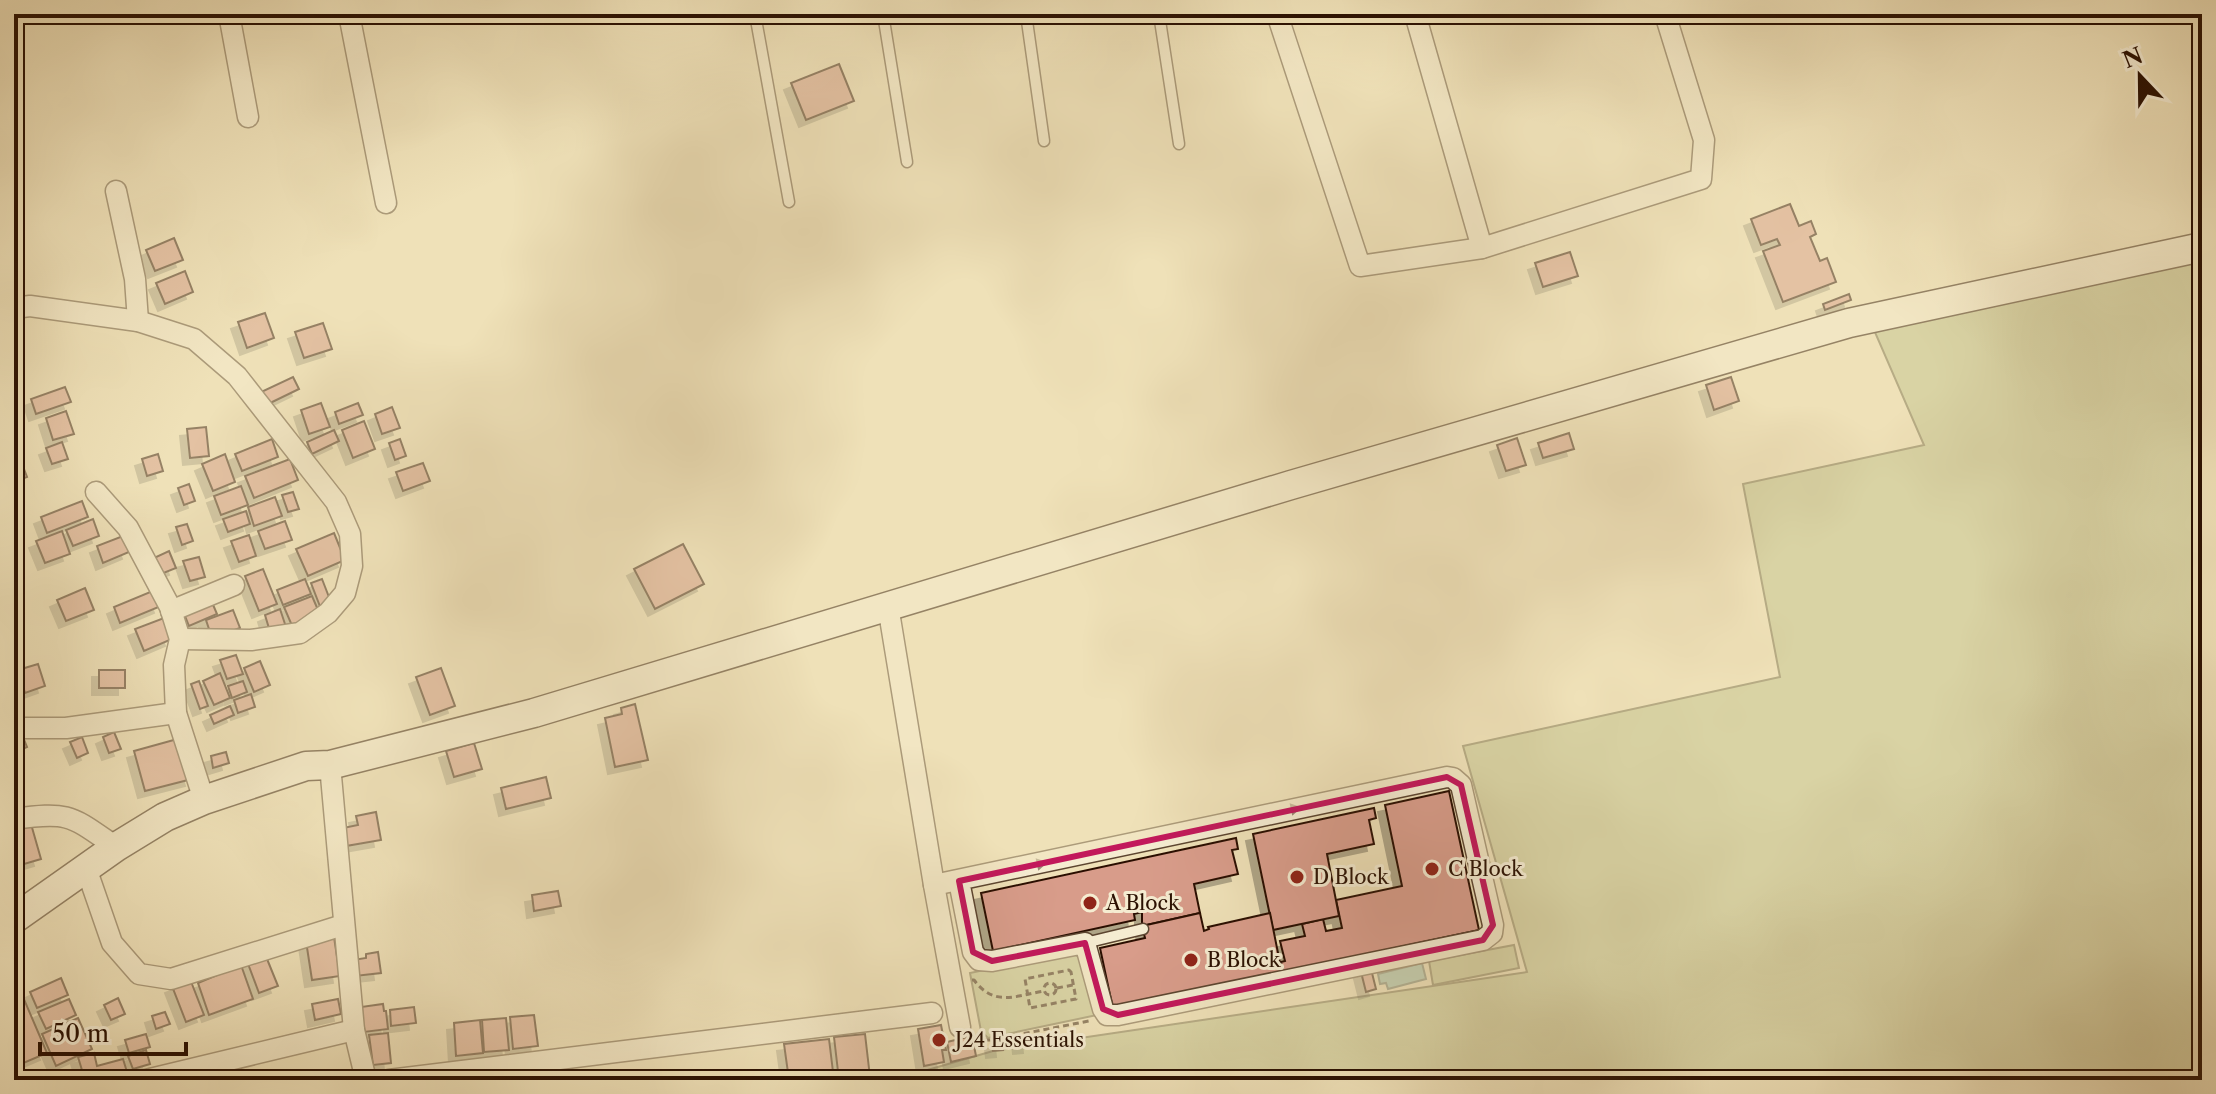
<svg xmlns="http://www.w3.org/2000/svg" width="2216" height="1094" font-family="'Libre Caslon Text',serif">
<defs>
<filter id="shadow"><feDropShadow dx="-7" dy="7" stdDeviation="0" flood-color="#0004"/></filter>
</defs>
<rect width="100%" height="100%" fill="#efe1b8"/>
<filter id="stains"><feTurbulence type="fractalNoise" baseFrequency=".0025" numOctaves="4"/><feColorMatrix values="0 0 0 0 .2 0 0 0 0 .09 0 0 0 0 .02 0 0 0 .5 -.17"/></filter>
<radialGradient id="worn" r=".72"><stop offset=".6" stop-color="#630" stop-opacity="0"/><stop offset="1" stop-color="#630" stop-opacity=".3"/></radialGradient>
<g fill="#bec28c" stroke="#746a47" stroke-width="2">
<polygon points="2202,255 2202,1080 893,1080 993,1051 1527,972 1463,746 1780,677 1743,484 1924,445 1874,330"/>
<polygon points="1514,945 1519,968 1433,985 1429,961"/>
<polygon points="1070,952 1082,958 1097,1015 988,1038 981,1031 970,973"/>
</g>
<polygon fill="#9abead" stroke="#6e7969" stroke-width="2" points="1422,963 1426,979 1388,989 1386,983 1380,984 1378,974"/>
<g fill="#d89c8a" stroke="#2b1102" stroke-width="2" filter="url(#shadow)">
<polygon points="839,64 854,101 806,120 791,83"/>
<polygon points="1790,204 1799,226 1811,221 1816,234 1810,237 1820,261 1827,258 1836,282 1783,302 1763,251 1780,245 1777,239 1761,245 1751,219"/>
<polygon points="174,238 183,260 155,271 146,250"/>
<polygon points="1570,252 1578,276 1543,287 1535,263"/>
<polygon points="185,271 193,292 165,304 156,283"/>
<polygon points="1849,294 1851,300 1825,310 1823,304"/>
<polygon points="265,313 274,338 247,348 238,322"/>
<polygon points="323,323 332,349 304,358 295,332"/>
<polygon points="293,377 299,389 264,406 259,393"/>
<polygon points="1731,377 1739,401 1714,410 1706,385"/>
<polygon points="65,387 71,402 36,414 31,399"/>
<polygon points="321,403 330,427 309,434 301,410"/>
<polygon points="358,403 363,415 339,424 335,412"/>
<polygon points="392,407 400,428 382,434 375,414"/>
<polygon points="66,411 74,434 53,440 46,418"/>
<polygon points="14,412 23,436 14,439"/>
<polygon points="364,421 375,449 353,458 342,430"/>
<polygon points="206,427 209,456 190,458 187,429"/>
<polygon points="334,430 339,441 312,454 307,442"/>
<polygon points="1569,433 1574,449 1543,458 1538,443"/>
<polygon points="1517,438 1526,465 1506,471 1497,445"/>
<polygon points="272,439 278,457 242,471 235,454"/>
<polygon points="400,439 406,456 395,460 389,443"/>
<polygon points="62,442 68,459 52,464 46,448"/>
<polygon points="14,443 27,477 14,482"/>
<polygon points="158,454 163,471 147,476 142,459"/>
<polygon points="225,454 235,482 213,491 202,464"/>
<polygon points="290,459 298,480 254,498 245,476"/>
<polygon points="423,463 430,481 403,491 396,472"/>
<polygon points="189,484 195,501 184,505 178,488"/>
<polygon points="241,486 248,505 221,515 214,496"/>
<polygon points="293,492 299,509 288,512 282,495"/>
<polygon points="275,497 282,516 254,526 248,507"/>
<polygon points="82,501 88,517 47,533 41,517"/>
<polygon points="246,511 250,524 228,532 223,519"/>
<polygon points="93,519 99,536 73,546 66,530"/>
<polygon points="285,521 292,540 265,549 258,531"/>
<polygon points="187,524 193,541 182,545 176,527"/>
<polygon points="62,531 70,554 45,563 36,541"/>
<polygon points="334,533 345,560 308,576 296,549"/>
<polygon points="249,535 256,556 239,562 231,541"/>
<polygon points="123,536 129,552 103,563 97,546"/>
<polygon points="683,544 704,584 655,609 634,569"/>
<polygon points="169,551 176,568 161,574 154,558"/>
<polygon points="199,557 205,577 190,581 183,561"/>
<polygon points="263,569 277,604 259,611 245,576"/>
<polygon points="305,579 311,594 283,605 277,590"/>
<polygon points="322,579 332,605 321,609 311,583"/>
<polygon points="85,588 94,610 66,621 57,600"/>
<polygon points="155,590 161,606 120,623 114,607"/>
<polygon points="312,596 321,617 293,628 284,607"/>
<polygon points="211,600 217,614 189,626 183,611"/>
<polygon points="280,609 287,630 271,635 265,615"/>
<polygon points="233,610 240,628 212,638 206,620"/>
<polygon points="164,618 172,639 144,651 135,629"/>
<polygon points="236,655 243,674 227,679 220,660"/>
<polygon points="260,661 270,685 254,692 244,668"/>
<polygon points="38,664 45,686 25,693 18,670"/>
<polygon points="441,668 455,706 430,715 416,677"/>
<rect x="99" y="670" width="26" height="18"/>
<polygon points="220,673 230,698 214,705 203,681"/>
<polygon points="199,681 208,706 200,709 191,684"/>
<polygon points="243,681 247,692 232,698 228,686"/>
<polygon points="251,694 255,707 238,713 234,700"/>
<polygon points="635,704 648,760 615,767 605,718 622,714 621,708"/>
<polygon points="230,706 234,715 214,724 210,715"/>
<polygon points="114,732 121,749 109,753 103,737"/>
<polygon points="22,735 27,747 14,753 14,739"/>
<polygon points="82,737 88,753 77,758 70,742"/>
<polygon points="181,738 192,779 145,791 134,751"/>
<polygon points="474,743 482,769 454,777 446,751"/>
<polygon points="226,752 229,763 213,768 211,756"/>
<polygon points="546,777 551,798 506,809 501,788"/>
<polygon points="1449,791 1479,930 1283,972 1281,962 1285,961 1280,941 1305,936 1302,924 1323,919 1326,931 1342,928 1336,900 1402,886 1385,805"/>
<polygon points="1374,808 1376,818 1369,820 1374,844 1327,854 1339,916 1273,930 1253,834"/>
<polygon points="376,812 381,840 346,846 343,828 358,825 356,816"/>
<polygon points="31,824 41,859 14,867 14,829"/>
<polygon points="1236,838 1238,849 1232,850 1238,874 1194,884 1200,913 1142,926 1142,912 1134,914 1135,920 993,951 981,893"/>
<polygon points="558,891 561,906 534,911 532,895"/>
<polygon points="1200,913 1204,931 1209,929 1208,927 1270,913 1282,973 1113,1009 1100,948 1145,938 1142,926"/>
<polygon points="334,937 340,976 312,980 306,941"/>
<polygon points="378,952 381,973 355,976 353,960 366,958 366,954"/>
<polygon points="265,954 278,986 259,993 247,961"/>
<polygon points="241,965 253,999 209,1015 198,983"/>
<polygon points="1371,969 1376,989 1366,992 1361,972"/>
<polygon points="14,976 47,1053 14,1067"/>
<polygon points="61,978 68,995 37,1008 30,992"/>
<polygon points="190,979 204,1015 186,1022 172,986"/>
<polygon points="118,998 125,1014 111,1020 104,1005"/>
<polygon points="69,999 76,1015 46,1029 38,1012"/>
<polygon points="338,999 341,1014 315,1020 312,1004"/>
<polygon points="383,1004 384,1011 386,1011 388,1029 364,1032 361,1007"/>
<polygon points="414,1007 416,1023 391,1026 390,1010"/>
<polygon points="165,1012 170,1024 156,1029 152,1016"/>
<polygon points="534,1015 538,1046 513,1049 510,1017"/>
<polygon points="78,1018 92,1049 56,1066 42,1034"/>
<polygon points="506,1018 509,1050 484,1052 482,1020"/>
<polygon points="480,1020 483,1053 456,1056 454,1023"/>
<polygon points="941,1025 946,1050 942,1050 944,1062 924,1066 918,1029"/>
<polygon points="388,1033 391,1063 373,1065 369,1035"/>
<polygon points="146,1034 150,1047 129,1053 125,1040"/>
<polygon points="865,1034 870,1077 839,1080 834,1037"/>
<polygon points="972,1036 976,1056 951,1062 947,1042"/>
<polygon points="1029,1036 1030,1046 1020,1047 1019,1037"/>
<polygon points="829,1039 834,1080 789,1080 784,1044"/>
<polygon points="1002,1041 1003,1050 993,1051 992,1042"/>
<polygon points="146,1050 150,1064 133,1069 128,1056"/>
<polygon points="94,1053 97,1066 123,1059 127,1072 98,1080 85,1080 78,1057"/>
<polygon points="571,1071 572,1080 539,1080 538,1074"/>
<polygon points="315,1075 316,1080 287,1080"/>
<polygon points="534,1075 534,1080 512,1080 512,1076"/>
</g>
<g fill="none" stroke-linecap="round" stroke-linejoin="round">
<g stroke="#5c4530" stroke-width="13">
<g id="lane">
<polyline points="755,14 789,202"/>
<polyline points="883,14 907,162"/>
<polyline points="1026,14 1044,141"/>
<polyline points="1159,14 1179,144"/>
<polyline points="1085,943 1143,929"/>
</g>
</g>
<g stroke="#5c4530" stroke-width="23">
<g id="street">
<polyline points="229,14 248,117"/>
<polyline points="349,14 386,203"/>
<polyline points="1277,14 1360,266 1482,248 1701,179 1704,140 1665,14"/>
<polyline points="1415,14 1482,248"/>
<polyline points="116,191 135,279 138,321"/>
<polyline points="14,308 30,306 138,321 194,339 237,376 336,502 350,534 352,566 345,593 328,613 300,633 251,640 180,639"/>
<polyline points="96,492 128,528 170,607 180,639 174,665 176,713 204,800"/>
<polyline points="888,606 934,885 960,1027"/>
<polyline points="171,611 234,585"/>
<polyline points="14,728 66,728 176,713"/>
<polyline points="330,765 354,1030 366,1080"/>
<path d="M14,819C70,811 71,816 116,847"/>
<polyline points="86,868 112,943 139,974 171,979 343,925"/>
<polyline points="934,885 1447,777 1453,778 1461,785 1493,925 1492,933 1483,940 1118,1015 1107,1015 1103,1009 1085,943 992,961 979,960 973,952 959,881"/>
<polyline points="146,1080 354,1030"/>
<polyline points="389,1080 932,1013"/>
</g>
</g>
<g stroke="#2b1102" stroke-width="31">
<polyline id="secondary" points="14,919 116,847 165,817 204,800 306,766 330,765 534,713 1291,485 1849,323 2202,247"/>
</g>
<g stroke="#2b1102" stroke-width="3" stroke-dasharray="6 4" stroke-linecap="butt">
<polygon points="1069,970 1071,972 1076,999 1030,1008 1025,979"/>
<path d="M972,980H974C994,1007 1015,996 1044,991"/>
<circle cx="1050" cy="989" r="6"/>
<polyline points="1057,988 1073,985"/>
<polyline points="978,1032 985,1040 990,1040 1089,1021"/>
</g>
<use href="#lane" stroke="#f5ecd1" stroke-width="10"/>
<use href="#street" stroke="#f5ecd1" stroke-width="20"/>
<use href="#secondary" stroke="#f5ecd1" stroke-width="28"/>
</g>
<defs><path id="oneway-solid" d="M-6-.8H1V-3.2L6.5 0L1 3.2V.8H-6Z" transform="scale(2)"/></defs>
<g fill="#9a8974">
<use href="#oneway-solid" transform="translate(1289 810) rotate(-12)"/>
<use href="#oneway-solid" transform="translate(1035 865) rotate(-12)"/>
</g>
<path d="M0 0H2216V1094H0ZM1447,777L1461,785L1493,925L1483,940L1118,1015L1103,1009L1085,943L992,961L973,952L959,881Z" fill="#efe1b8" fill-opacity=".55" fill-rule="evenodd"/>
<path fill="none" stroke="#c2185b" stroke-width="6" stroke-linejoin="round" d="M1447,777L1461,785L1493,925L1483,940L1118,1015L1103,1009L1085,943L992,961L973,952L959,881Z"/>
<g fill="#8f2418" stroke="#f5ecd1" stroke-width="3">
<circle cx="1432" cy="869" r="8"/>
<circle cx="1297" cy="877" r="8"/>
<circle cx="1090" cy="903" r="8"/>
<circle cx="1191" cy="960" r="8"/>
<circle cx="939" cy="1040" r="8"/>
</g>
<g text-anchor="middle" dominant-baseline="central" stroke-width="6" stroke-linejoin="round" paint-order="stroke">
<g font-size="20" fill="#2b1102" stroke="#f5ecd1" text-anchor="start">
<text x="1448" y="869">C Block</text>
<text x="1313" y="877">D Block</text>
<text x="1106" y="903">A Block</text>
<text x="1207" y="960">B Block</text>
<text x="955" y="1040">J24 Essentials</text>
</g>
</g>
<rect width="2216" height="1094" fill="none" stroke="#efe1b8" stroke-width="48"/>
<rect x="16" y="16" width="2184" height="1062" fill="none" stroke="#2b1102" stroke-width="4"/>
<rect x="24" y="24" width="2168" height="1046" fill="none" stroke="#2b1102" stroke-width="2"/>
<g transform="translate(2140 76) rotate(338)" stroke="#f5ecd1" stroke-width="6" paint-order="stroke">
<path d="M0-6L14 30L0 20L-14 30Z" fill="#2b1102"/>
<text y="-12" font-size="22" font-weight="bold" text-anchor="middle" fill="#2b1102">N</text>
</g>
<path d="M40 1042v12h146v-12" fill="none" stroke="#2b1102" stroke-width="4"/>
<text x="52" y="1042" font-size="24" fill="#2b1102" stroke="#f5ecd1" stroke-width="6" paint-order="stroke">50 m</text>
<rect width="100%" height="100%" filter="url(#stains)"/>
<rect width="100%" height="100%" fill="url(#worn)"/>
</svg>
